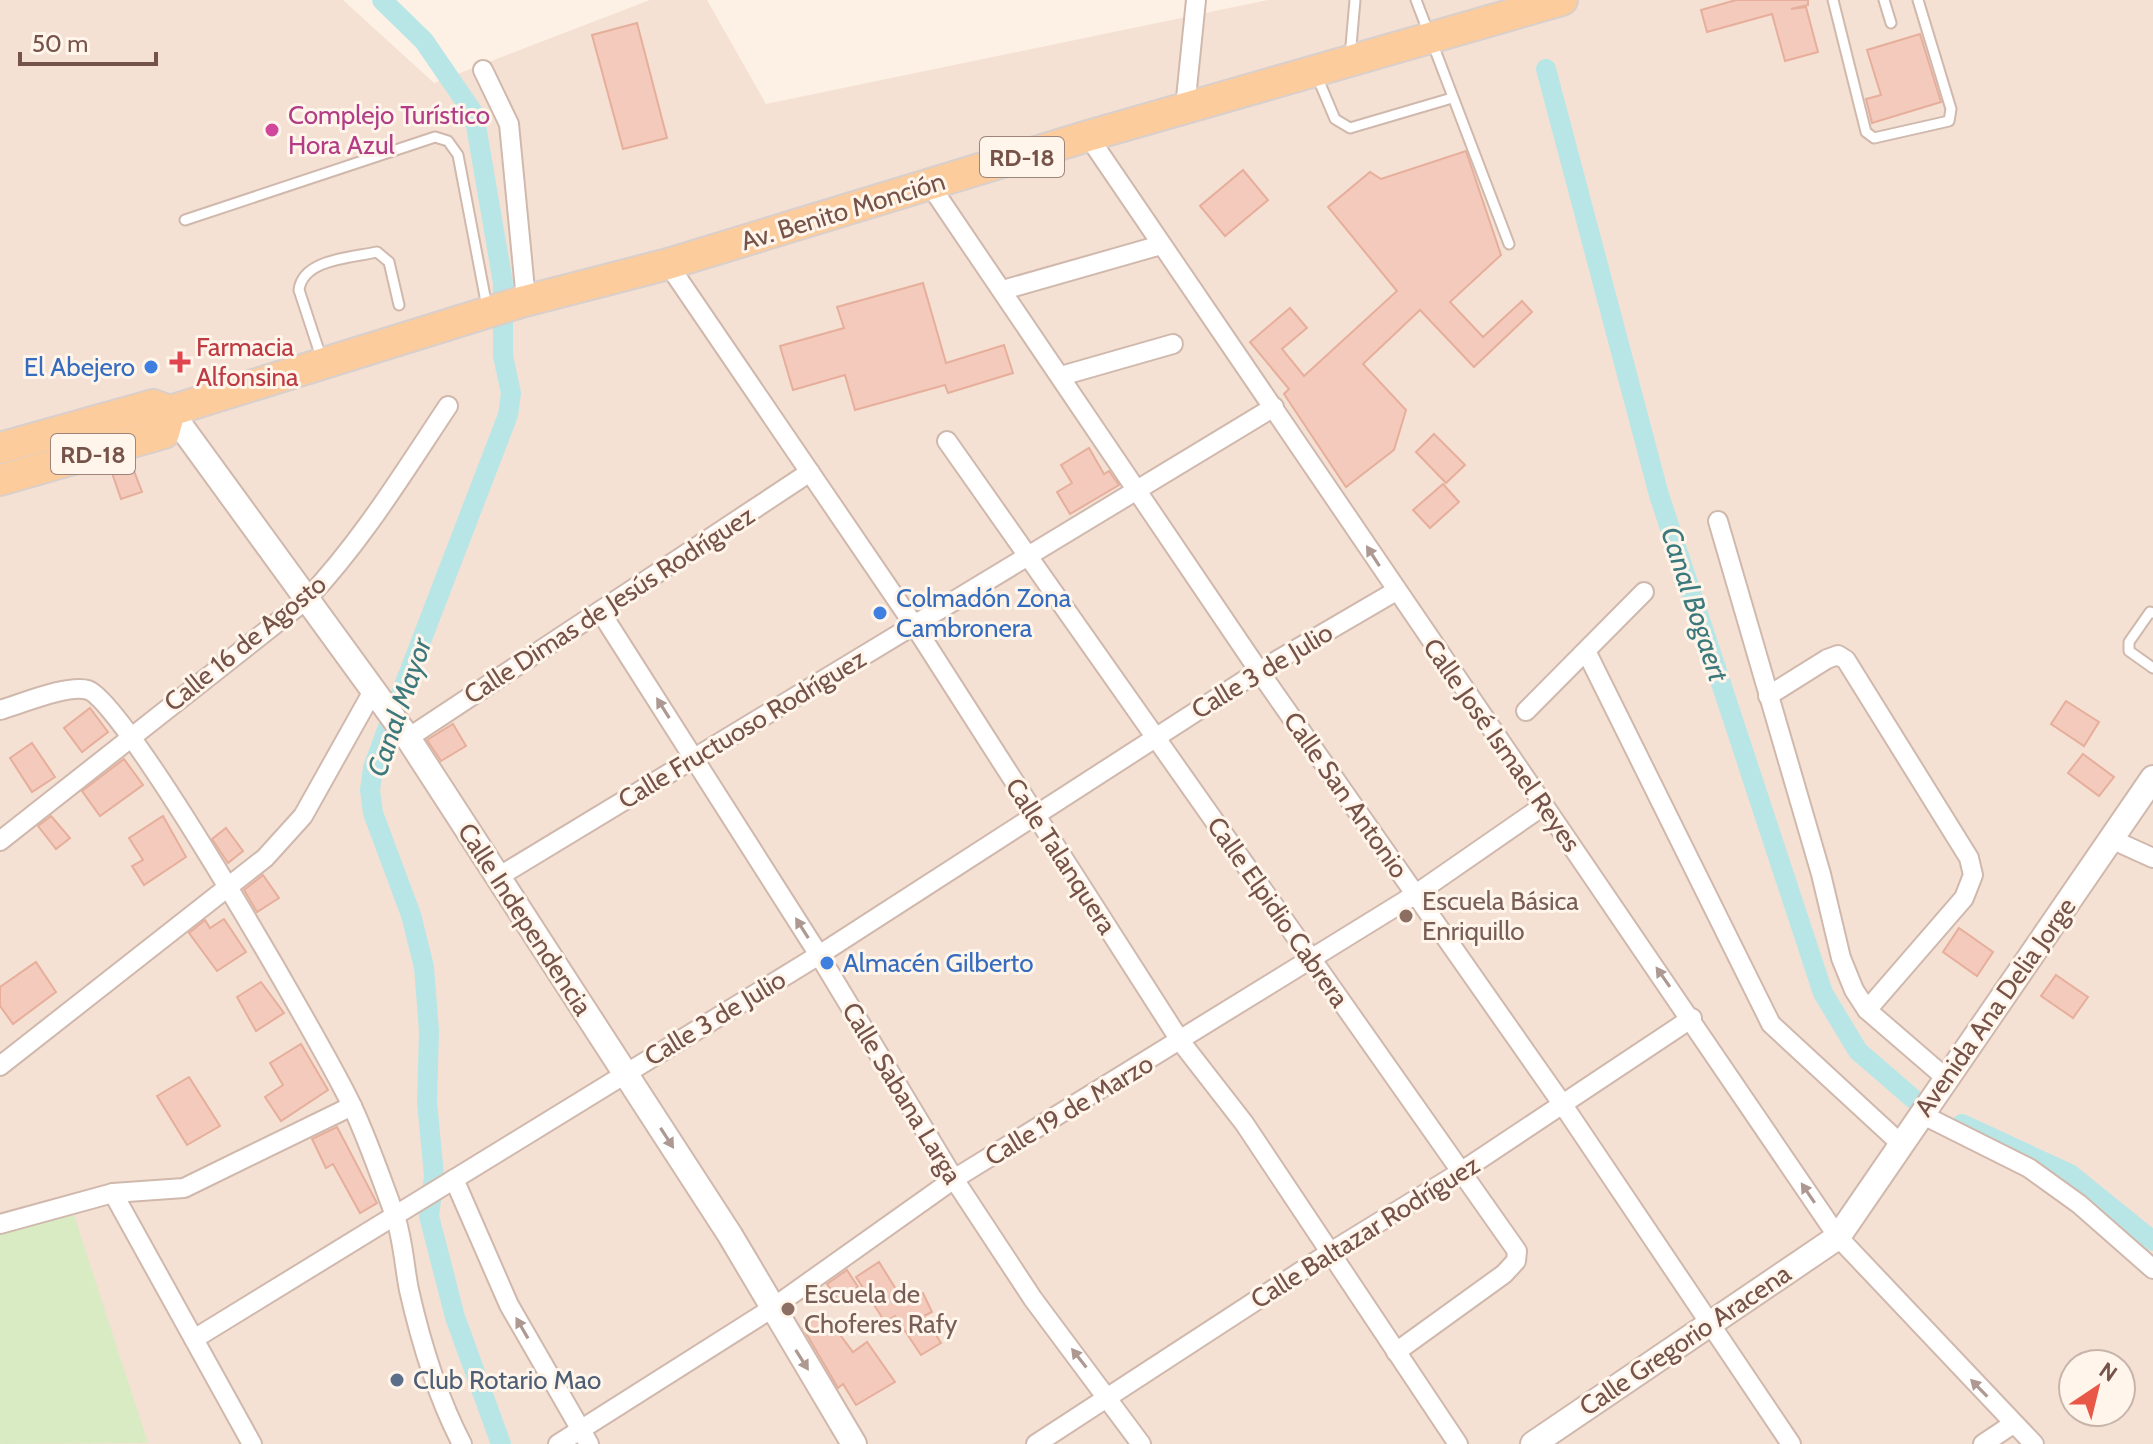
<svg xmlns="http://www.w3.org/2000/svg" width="2153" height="1444" font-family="Cabin,sans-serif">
<rect width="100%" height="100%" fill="#fdf0e4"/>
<path fill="#f4e1d3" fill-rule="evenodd" d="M0,0H343L434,83L650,0H707L766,104L1268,0H2153V1444H0ZM2073,1364H2121V1412H2073Z"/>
<polygon fill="#d8ebc2" points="72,1209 148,1443 0,1444 0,1230"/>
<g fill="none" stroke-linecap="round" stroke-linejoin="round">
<g stroke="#b8e6e7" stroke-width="20">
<polyline points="382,0 424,41 474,114 503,283 503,356 511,393 508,415 385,735 373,768 370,790 373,813 411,915 424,967 429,1031 427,1102 434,1176 429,1216 455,1317 501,1444"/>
<polyline points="1546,69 1659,495 1823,993 1858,1051 1917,1102"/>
<polyline points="1962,1124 2070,1174 2153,1241"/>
</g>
</g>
<g fill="#f3cabb" stroke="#e6ae9b" stroke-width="2">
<polygon points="1736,0 1808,0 1808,5 1791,9 1806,7 1818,52 1785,61 1772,14 1707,32 1701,10"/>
<polygon points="637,23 667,138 623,149 592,35"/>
<polygon points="1920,34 1941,102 1872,123 1866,99 1881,95 1867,50"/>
<polygon points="1466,151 1501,255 1450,302 1483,337 1522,301 1532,312 1474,367 1420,310 1363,364 1406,410 1394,450 1346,487 1284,394 1289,389 1250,342 1290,308 1307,328 1282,349 1304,376 1397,291 1328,207 1370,172 1381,179"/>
<polygon points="1243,170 1268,200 1225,236 1200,206"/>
<polygon points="923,283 946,363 1004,345 1013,373 948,393 945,385 855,410 845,375 793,390 780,346 844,328 837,307"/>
<polygon points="1434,434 1465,465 1446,483 1416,452"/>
<polygon points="1089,448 1104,474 1109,471 1119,485 1070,514 1057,492 1072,483 1061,465"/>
<polygon points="131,463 142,492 121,499 111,470"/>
<polygon points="1443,484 1459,502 1430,528 1413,510"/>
<polygon points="2066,701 2099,722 2084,746 2051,724"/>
<polygon points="90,708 108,732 82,752 64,728"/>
<polygon points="453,724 466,746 441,761 427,740"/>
<polygon points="32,743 55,777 32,792 10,758"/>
<polygon points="2083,754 2114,777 2099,796 2068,773"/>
<polygon points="124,759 143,785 100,816 82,791"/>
<polygon points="51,816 70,838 56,849 38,826"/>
<polygon points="163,816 186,857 144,885 132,866 143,860 129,838"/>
<polygon points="226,828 243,851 228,863 212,839"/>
<polygon points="263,875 279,898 257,912 244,890"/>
<polygon points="224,919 246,952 217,971 189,933 205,920 210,928"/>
<polygon points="1959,928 1993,952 1977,976 1943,952"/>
<polygon points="36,962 56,992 13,1024 0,1006 0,987"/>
<polygon points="2056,975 2088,997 2073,1018 2041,996"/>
<polygon points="261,982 284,1013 256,1031 237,997"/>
<polygon points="301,1044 328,1090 281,1121 265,1097 283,1085 270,1063"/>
<polygon points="189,1077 220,1126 187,1145 157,1096"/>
<polygon points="337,1127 377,1203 360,1213 333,1164 326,1168 312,1139"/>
<polygon points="879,1262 904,1302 923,1293 932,1312 924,1316 941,1343 921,1355 895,1316 885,1322 856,1277"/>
<polygon points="847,1270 858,1287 838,1300 827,1284"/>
<polygon points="823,1312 853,1352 867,1342 895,1382 856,1405 843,1384 838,1388 803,1328"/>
</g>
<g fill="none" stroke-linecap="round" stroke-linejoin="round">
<g stroke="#d0b8ad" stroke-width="13">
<g id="service">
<polyline points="1416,0 1509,244"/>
<polyline points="1833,0 1866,132 1874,138 1949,121 1951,109 1918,0"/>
<polyline points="1884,0 1891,23"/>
<polyline points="1350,57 1355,0"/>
<polyline points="1316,74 1335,119 1350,128 1452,98"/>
<polyline points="185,220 435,137 448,141 458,155 487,307"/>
<path d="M322,360L299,290C303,259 350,258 377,252L389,262L399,305"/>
<polyline points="2153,613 2150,612 2129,642 2129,651 2153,668"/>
</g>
</g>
<g stroke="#d0b8ad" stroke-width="22">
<g id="minor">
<polyline points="483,70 509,124 526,300"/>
<polyline points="1185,108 1196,0"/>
<polyline points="1088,136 1838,1237 2034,1444"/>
<polyline points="930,185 1259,671 1563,1105 1791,1444"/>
<polyline points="668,264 914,625 1181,1042 1244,1123 1458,1444"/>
<polyline points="1003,290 1161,245"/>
<polyline points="1061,376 1173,344"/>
<polyline points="947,441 1517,1251 1516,1261 1504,1274 1396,1352"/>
<polyline points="1718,521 1821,874 1841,958 1854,990 1867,1010 1947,1079"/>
<polyline points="600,611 819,955 954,1179 1033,1299 1141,1444"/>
<polyline points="1587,653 1771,1024 1901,1144"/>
<polyline points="1768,696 1827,659 1838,655 1846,660 1969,858 1973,875 1964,898 1867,1010"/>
<path d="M0,710C21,704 68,684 88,690C126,701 326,1051 352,1106C368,1140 381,1178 394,1213C403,1237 404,1265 409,1290C421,1343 437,1396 462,1444"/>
<polyline points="1526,711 1644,592"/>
<polyline points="408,738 810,472"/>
<polyline points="2111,839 2153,858"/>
<path d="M0,841L307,599C362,541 404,472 448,406"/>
<polyline points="498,877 1274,407"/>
<polyline points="0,1066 265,858 303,816 373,691"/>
<polyline points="1921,1114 2029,1168 2079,1204 2153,1269"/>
<polyline points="454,1179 509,1305 589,1444"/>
<polyline points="113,1193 252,1444"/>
<polyline points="0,1224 113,1193 184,1188 352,1106"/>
<polyline points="194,1339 819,955 1259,671 1396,591"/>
<polyline points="558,1444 771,1309 954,1179 1416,894 1543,806"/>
<polyline points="1036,1444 1329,1253 1459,1173 1692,1018"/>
<polyline points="1983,1444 2013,1424"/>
</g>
</g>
<g stroke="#d0b8ad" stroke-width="28">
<g id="tertiary">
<polyline points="170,411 408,738 730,1235 854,1444"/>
<polyline points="1533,1444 1838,1237 2153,778"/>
</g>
</g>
<g stroke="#d9cfcc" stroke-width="34">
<g id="primary">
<polyline points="0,448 153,405 170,411 521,302 668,264 1088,136 1562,0"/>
<polyline points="0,480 164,433 170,411"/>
</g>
</g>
<use href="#service" stroke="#fff" stroke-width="9"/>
<use href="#minor" stroke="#fff" stroke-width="18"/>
<use href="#tertiary" stroke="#fff" stroke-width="24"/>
<use href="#primary" stroke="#fccc9c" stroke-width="30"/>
</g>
<defs><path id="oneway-solid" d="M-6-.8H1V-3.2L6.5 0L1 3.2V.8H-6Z" transform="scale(2)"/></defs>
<g fill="#ad9892">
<use href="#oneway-solid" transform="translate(1373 556) rotate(-123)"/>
<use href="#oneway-solid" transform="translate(663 708) rotate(-122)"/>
<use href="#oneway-solid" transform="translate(802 928) rotate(-122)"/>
<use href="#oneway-solid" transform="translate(1663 977) rotate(-125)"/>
<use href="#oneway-solid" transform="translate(667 1138) rotate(57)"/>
<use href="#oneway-solid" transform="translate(1808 1193) rotate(-124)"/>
<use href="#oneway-solid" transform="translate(522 1328) rotate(-120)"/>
<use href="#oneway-solid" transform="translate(1079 1358) rotate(-128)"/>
<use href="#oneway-solid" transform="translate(802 1360) rotate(58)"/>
<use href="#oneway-solid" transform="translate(1979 1388) rotate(-134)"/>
</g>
<circle fill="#d1479c" stroke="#fff5eb" stroke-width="3" cx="272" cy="130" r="8"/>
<path fill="#e0444e" stroke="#fff5eb" stroke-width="3" d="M176 350h8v8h8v8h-8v8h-8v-8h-8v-8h8z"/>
<g fill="#3f7fe0" stroke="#fff5eb" stroke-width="3">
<circle cx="151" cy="367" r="8"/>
<circle cx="880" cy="613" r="8"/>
<circle cx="827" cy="963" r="8"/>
</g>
<g fill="#8d6e63" stroke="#fff5eb" stroke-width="3">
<circle cx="1406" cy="916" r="8"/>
<circle cx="788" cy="1309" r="8"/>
</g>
<circle fill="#5c6f8a" stroke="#fff5eb" stroke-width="3" cx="397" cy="1380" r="8"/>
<g text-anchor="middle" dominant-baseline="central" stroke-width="6" stroke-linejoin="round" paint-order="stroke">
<g fill="#fff5eb" stroke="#9f847a" stroke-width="2">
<rect x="980" y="137" width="84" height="40" rx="6"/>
<rect x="51" y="434" width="84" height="40" rx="6"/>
</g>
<g font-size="24" font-weight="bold" fill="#765349">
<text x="1022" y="157">RD-18</text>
<text x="93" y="454">RD-18</text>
</g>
<g font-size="26" fill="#b23c85" stroke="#fff5eb" text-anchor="start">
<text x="288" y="115">Complejo Turístico<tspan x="288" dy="30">Hora Azul</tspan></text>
</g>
<g font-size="26" fill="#765349" stroke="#fff5eb">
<text transform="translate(843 211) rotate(-17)">Av. Benito Monción</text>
<text transform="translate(609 605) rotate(-33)">Calle Dimas de Jesús Rodríguez</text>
<text transform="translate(245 643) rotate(-39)">Calle 16 de Agosto</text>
<text transform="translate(1262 671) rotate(-31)">Calle 3 de Julio</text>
<text transform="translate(742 729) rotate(-31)">Calle Fructuoso Rodríguez</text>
<text transform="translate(1502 745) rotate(55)">Calle José Ismael Reyes</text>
<text transform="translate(1346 795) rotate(55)">Calle San Antonio</text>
<text transform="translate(1061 856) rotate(57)">Calle Talanquera</text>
<text transform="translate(1278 912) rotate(55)">Calle Elpidio Cabrera</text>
<text transform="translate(525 919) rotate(57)">Calle Independencia</text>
<text transform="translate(1995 1007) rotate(-55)">Avenida Ana Delia Jorge</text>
<text transform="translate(715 1018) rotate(-31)">Calle 3 de Julio</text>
<text transform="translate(902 1093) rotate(59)">Calle Sabana Larga</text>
<text transform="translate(1069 1110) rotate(-31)">Calle 19 de Marzo</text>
<text transform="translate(1365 1232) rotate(-32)">Calle Baltazar Rodríguez</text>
<text transform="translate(1685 1340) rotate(-34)">Calle Gregorio Aracena</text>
</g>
<g font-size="26" fill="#be3a42" stroke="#fff5eb" text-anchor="start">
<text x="196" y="347">Farmacia<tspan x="196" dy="30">Alfonsina</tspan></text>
</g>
<g font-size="26" fill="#366cbe" stroke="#fff5eb" text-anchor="start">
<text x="135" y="367" text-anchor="end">El Abejero</text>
<text x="896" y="598">Colmadón Zona<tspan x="896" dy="30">Cambronera</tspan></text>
<text x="843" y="963">Almacén Gilberto</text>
</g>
<g font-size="26" fill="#785e54" stroke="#fff5eb" text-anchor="start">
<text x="1422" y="901">Escuela Básica<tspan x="1422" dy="30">Enriquillo</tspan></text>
<text x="804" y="1294">Escuela de<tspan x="804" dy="30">Choferes Rafy</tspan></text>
</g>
<g font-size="26" fill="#4e5e75" stroke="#fff5eb" text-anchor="start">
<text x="413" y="1380">Club Rotario Mao</text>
</g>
<g font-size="28" font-style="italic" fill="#3c797c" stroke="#fff5eb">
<text transform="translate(1695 604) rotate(72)">Canal Bogaert</text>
<text transform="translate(399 707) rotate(-71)">Canal Mayor</text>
</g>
</g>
<g transform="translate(2097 1388) rotate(35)"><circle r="38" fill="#fff5eb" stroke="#c8b4aa" stroke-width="2"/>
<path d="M0-6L14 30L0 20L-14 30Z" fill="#e95747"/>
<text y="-12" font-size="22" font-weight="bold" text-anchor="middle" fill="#765349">N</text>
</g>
<path d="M20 52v12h136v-12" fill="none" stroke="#765349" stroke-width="4"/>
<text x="32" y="52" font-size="24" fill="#765349" stroke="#fff5eb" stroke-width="6" paint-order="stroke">50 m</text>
</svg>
